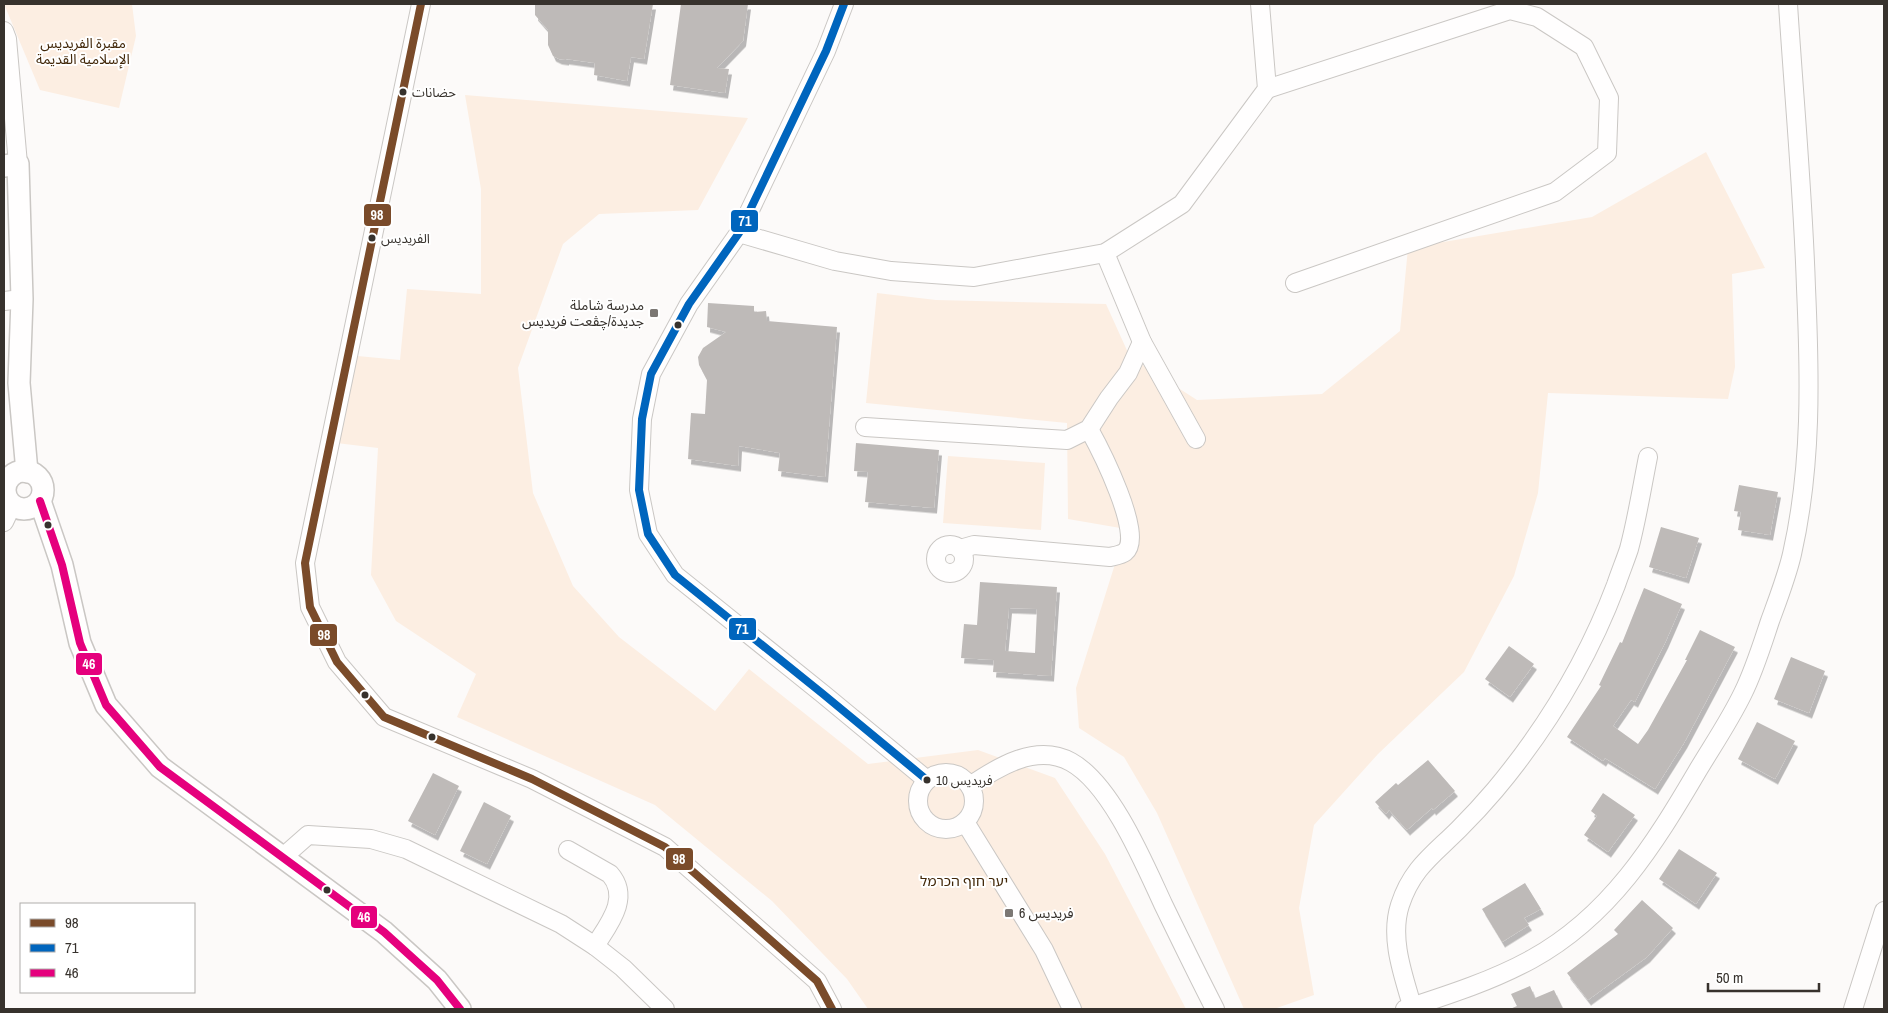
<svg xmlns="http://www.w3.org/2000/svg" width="1888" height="1013" font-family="'Archivo Narrow','Noto Sans Arabic','Noto Sans Hebrew',sans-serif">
<defs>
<filter id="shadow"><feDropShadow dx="3" dy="5.5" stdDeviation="0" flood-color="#0004"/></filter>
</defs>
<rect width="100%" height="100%" fill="#fcfaf9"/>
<g fill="#fceee2">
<polygon points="4,4 132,4 136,36 119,108 40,90"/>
<polygon points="465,95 748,118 698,210 599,214 563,244 518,368 533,493 573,586 619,637 715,711 749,669 868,764 978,750 1055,778 1105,854 1186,1009 868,1009 847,979 772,901 655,805 457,717 476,674 396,621 371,575 378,448 328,442 347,355 400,360 407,289 481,294 481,189"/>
<polygon points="1706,152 1765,268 1732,274 1735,367 1728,399 1548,393 1538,493 1514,576 1464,672 1378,754 1314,825 1299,908 1314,995 1274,1009 1244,1009 1157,813 1124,757 1079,728 1076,688 1126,529 1068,519 1067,423 866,403 877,293 936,300 1106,304 1130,357 1197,400 1322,394 1400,331 1408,248 1592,217"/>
<polygon points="948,456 1045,463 1041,530 943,523"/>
</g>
<g fill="#bebab8" fill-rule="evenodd" filter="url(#shadow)">
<polygon points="535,4 653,4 644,59 631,57 627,81 594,75 595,63 566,59 566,60 559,59 553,56 548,45 548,30 535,15"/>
<polygon points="681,4 748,4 743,41 717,68 729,69 725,93 670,85"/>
<polygon points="708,303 754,306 754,312 766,311 767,321 837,327 825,477 778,471 780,453 739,446 738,466 688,459 691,413 705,414 707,380 699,365 698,357 703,348 726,332 707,327"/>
<polygon points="856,443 939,450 934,508 865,502 868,472 854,471"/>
<polygon points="1739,485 1778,492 1770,535 1738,530 1741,512 1734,511"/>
<polygon points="1661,527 1699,538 1686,578 1649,567"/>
<path d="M980,582L1057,587L1051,676L993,672L994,660L961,658L964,624L977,625ZM1009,608L1037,609L1035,653L1005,651Z"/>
<polygon points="1644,588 1682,604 1665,643 1635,702 1631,700 1613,726 1638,744 1648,730 1687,660 1685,660 1700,630 1735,647 1684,743 1655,789 1605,758 1603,761 1567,737 1601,686 1599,685 1620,642 1622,643"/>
<polygon points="1509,646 1534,664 1510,697 1485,679"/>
<polygon points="1791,657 1825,671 1809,713 1774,699"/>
<polygon points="1757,722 1795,741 1775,779 1738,759"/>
<polygon points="1428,760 1455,791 1433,810 1432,808 1407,830 1389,810 1386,814 1375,802 1396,783 1398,785"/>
<polygon points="433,773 459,786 435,835 408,821"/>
<polygon points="1603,793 1635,815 1608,852 1584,835 1597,816 1591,811"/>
<polygon points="484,802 511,816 487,864 460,851"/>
<polygon points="1679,849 1717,873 1696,904 1659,879"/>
<polygon points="1525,883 1541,909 1524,918 1529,925 1502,942 1482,909"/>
<polygon points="1642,900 1673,928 1647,957 1588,1000 1567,973 1618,934 1614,930"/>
<polygon points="1530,986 1535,998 1554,990 1563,1009 1510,1009 1517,1006 1511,994"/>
</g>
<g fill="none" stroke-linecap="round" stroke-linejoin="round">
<g stroke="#cac7c4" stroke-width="20">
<g id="minor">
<polyline points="421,4 305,563 310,607 337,662 384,717 532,779 665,847 817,981 832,1009"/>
<polyline points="844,4 826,51 739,233 689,304 651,374 642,419 639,490 648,534 675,575 823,694 927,780"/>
<polyline points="4,31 7,39 18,164"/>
<polyline points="1267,89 1510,10 1537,17 1584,47 1609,98 1607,153 1555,192 1295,283"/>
<polyline points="739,233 835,261 891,271 974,277 1105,253 1182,204 1267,89 1260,4"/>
<polyline points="1105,253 1142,342 1196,439"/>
<polyline points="4,301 22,299"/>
<polyline points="865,427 1067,440 1089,429 1109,398 1128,373 1142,342"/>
<polyline points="4,522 12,505"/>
<circle cx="950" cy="559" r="14"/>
<path d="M960,549L974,545L1110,557C1114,556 1121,555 1125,552C1145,536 1099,447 1089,429"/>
<circle cx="946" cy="801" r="28"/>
<path d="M970,786C998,767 1036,743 1071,762C1111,784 1144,863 1163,904C1180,939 1197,974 1215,1009"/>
<polyline points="965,822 1044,950 1072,1009"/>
<path d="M568,850L610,874C631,898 608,925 595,946"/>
<polyline points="283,857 308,835 371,839 406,849 561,924 595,946 623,968 665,1009"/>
<path d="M1405,1009C1448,995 1492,981 1532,959C1610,916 1654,845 1698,770C1713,745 1730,720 1743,693C1754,671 1762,645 1770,621C1778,599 1787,576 1792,554C1812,466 1810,377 1806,288C1803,193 1794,98 1788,4"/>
<path d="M1413,1009C1404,977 1389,939 1400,905C1412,868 1433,855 1459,829C1471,817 1484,803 1495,790C1546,729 1588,659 1616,585C1620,573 1625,561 1629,549C1637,519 1642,487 1648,457"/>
<polyline points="1853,1009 1884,911"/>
</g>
</g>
<g stroke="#cac7c4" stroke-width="24">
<g id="tertiary">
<polyline points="4,166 18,164 22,299 19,383 27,472"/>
<circle cx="24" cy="490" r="19"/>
<polyline points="40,501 62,565 80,643 106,705 160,767 384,932 437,980 460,1009"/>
</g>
</g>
<use href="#minor" stroke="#fffefe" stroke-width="18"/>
<use href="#tertiary" stroke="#fffefe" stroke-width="21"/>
<g stroke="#fff" stroke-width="11">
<polyline id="bus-1" points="421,4 305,563 310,607 337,662 384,717 532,779 665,847 817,981 832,1009"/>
</g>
<g stroke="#fff" stroke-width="11">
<polyline id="bus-2" points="844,4 826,51 739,233 689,304 651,374 642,419 639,490 648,534 675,575 823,694 927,780"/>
</g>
<g stroke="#fff" stroke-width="11">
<polyline id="bus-3" points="40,501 62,565 80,643 106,705 160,767 384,932 437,980 460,1009"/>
</g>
<use href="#bus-1" stroke="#7a4b2a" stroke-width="8"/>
<use href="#bus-2" stroke="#0065bd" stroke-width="8"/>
<use href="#bus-3" stroke="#e5007d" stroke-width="8"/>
</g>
<g fill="#37322d" stroke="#fff" stroke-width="2">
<circle cx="403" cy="92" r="4.5"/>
<circle cx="372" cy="238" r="4.5"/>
<circle cx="678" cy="325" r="4.5"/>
<circle cx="48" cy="525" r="4.5"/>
<circle cx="365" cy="695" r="4.5"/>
<circle cx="432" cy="737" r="4.5"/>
<circle cx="927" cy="780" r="4.5"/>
<circle cx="327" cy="890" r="4.5"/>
</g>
<g fill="#7c7874" stroke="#fff" stroke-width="2">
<rect x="649" y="308" width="10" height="10" rx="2.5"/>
<rect x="1004" y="908" width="10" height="10" rx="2.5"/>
</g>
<g text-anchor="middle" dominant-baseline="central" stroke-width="4" stroke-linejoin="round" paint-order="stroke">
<g font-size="13" fill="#37322d" stroke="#fff" text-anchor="start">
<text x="412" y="92">حضانات</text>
<text x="381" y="238">الفريديس</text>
<text x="936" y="780">فريديس 10</text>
</g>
<g font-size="14" fill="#412708" stroke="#fff">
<text x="83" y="43">مقبرة الفريديس<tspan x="83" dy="16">الإسلامية القديمة</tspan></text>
<text x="964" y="881">יער חוף הכרמל</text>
</g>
<g font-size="14" fill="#37322d" stroke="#fff" text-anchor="end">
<text x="644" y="305">مدرسة شاملة<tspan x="644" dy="16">جديدة/چڤعت فريديس</tspan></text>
<text x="1019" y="913" text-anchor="start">فريديس 6</text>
</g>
</g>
<g stroke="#fff" stroke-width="2">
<rect x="363" y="203" width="29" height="24" rx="5" fill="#7a4b2a"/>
<rect x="730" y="209" width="29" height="24" rx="5" fill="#0065bd"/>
<rect x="728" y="617" width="29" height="24" rx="5" fill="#0065bd"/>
<rect x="309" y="623" width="29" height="24" rx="5" fill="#7a4b2a"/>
<rect x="75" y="652" width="28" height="24" rx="5" fill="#e5007d"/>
<rect x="665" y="847" width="29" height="24" rx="5" fill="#7a4b2a"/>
<rect x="350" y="905" width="28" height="24" rx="5" fill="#e5007d"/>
</g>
<g font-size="14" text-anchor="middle" font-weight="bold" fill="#fff">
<text x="377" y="220">98</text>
<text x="745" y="226">71</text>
<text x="742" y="634">71</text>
<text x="324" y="640">98</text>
<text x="89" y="669">46</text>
<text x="679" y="864">98</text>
<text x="364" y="922">46</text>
</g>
<rect width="1888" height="1013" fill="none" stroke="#37322d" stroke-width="10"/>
<rect x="20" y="903" width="175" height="90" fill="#ffffff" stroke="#afadab"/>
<rect x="30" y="919" width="25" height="8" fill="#7a4b2a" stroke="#afadab"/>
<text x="65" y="928" font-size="15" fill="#37322d">98</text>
<rect x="30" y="944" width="25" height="8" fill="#0065bd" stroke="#afadab"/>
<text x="65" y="953" font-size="15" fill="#37322d">71</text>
<rect x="30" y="969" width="25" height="8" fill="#e5007d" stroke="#afadab"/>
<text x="65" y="978" font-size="15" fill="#37322d">46</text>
<path d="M1708 983v8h111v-8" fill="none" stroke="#37322d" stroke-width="2.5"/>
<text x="1716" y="983" font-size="15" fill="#37322d" stroke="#ffffff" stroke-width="4" paint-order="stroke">50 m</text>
</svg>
